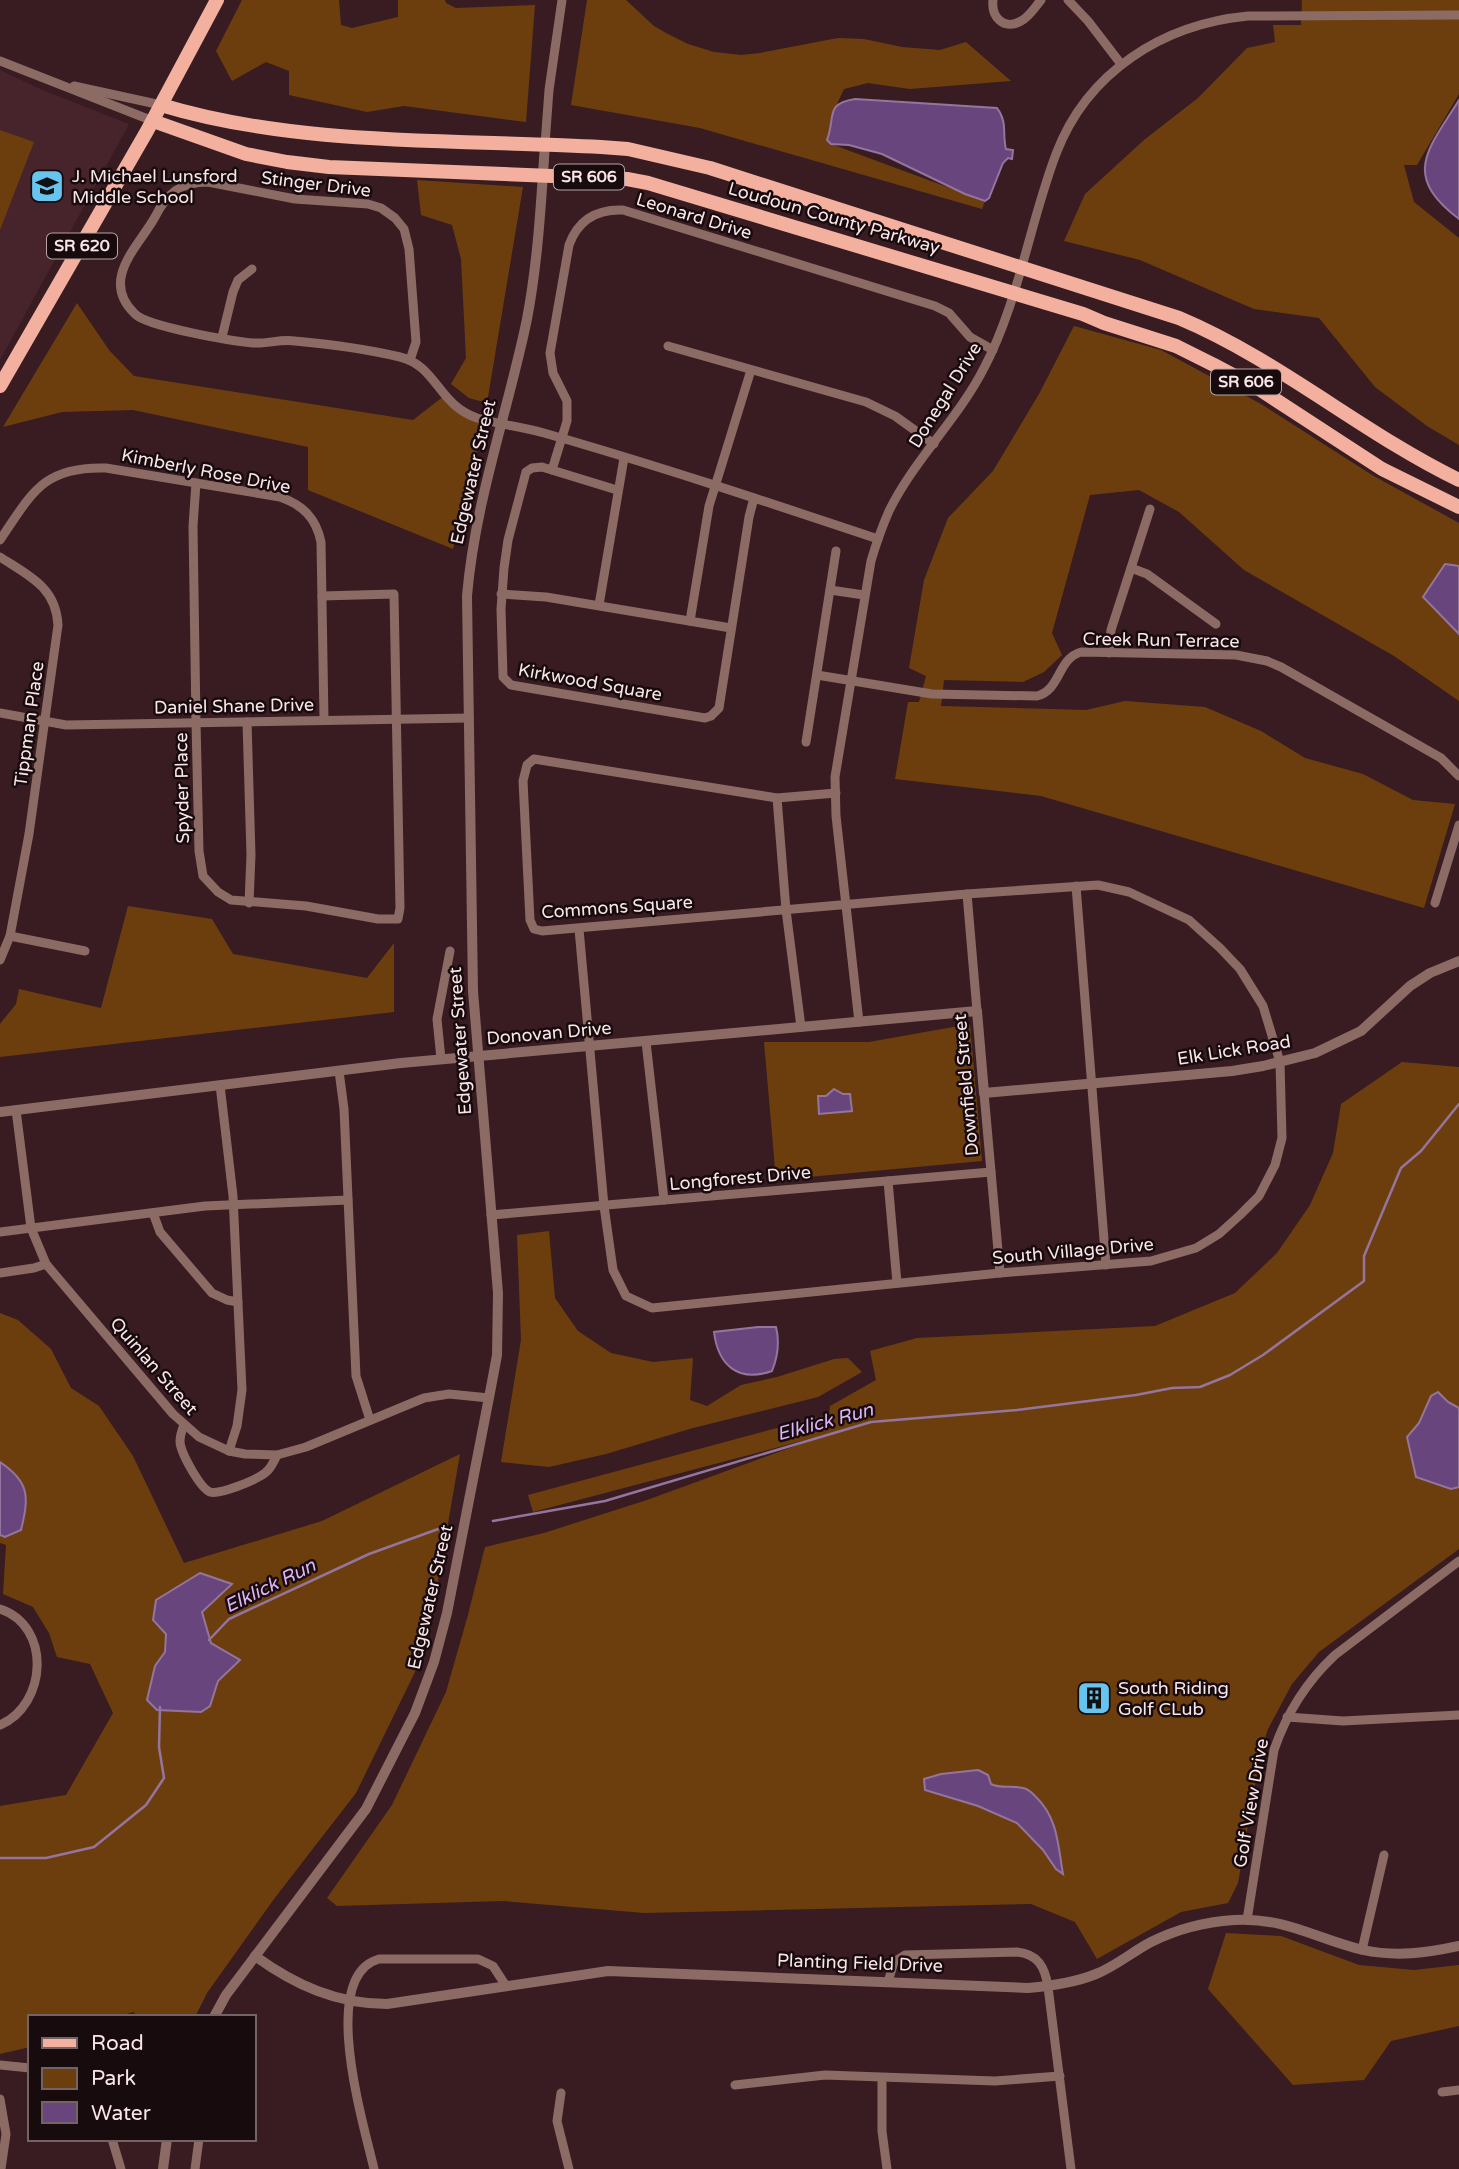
<svg xmlns="http://www.w3.org/2000/svg" width="1459" height="2169" font-family="'Varela Round',sans-serif">
<rect width="100%" height="100%" fill="#381c22"/>
<polygon fill="#47242c" points="0,70 40,89 129,124 0,360"/>
<g fill="#6d3e0d">
<polygon points="242,0 339,0 341,25 352,28 398,17 398,0 445,0 446,3 456,8 535,5 526,122 404,106 367,112 289,95 289,71 266,62 232,81 216,51"/>
<polygon points="587,0 626,0 654,26 666,33 688,44 714,52 741,55 760,53 838,38 864,39 902,47 940,50 966,42 1011,81 910,89 868,83 844,89 837,104 831,144 985,201 982,209 700,128 571,105"/>
<polygon points="1302,0 1459,0 1459,94 1417,165 1404,165 1414,202 1459,238 1459,445 1427,426 1375,387 1319,318 1254,309 1140,260 1064,241 1085,194 1144,140 1198,98 1247,48 1275,42 1273,25 1301,25"/>
<polygon points="0,130 34,142 0,230"/>
<polygon points="417,180 523,187 487,403 469,398 451,384 466,358 461,259 452,225 421,215"/>
<polygon points="77,303 109,350 134,376 413,420 444,396 485,419 453,549 308,490 308,447 133,410 62,412 3,427"/>
<polygon points="1074,326 1161,350 1261,404 1372,475 1459,523 1459,701 1394,656 1244,570 1179,512 1139,490 1090,495 1052,633 1062,655 1044,672 1023,682 944,680 941,706 1086,710 1125,701 1205,707 1261,731 1305,758 1363,774 1413,800 1455,804 1424,908 1041,796 895,779 908,702 919,702 926,676 909,668 924,580 948,518 993,471 1039,394"/>
<polygon points="128,906 212,919 233,954 367,978 394,943 394,1012 0,1057 0,1024 16,1004 19,989 101,1008"/>
<polygon points="970,1024 982,1161 776,1180 764,1042 869,1042"/>
<polygon points="1402,1062 1459,1067 1459,1549 1319,1652 1292,1684 1268,1729 1261,1751 1238,1883 1228,1903 1181,1912 1097,1959 1075,1922 1031,1904 644,1913 503,1901 337,1906 327,1898 392,1805 446,1692 468,1615 485,1547 544,1533 647,1500 828,1434 533,1512 528,1495 829,1414 830,1406 876,1380 870,1351 917,1338 1155,1326 1235,1293 1277,1253 1310,1205 1333,1153 1341,1104"/>
<polygon points="549,1231 555,1298 578,1331 611,1353 653,1362 693,1358 690,1400 707,1406 741,1385 777,1377 834,1359 848,1358 862,1372 818,1397 693,1428 606,1454 549,1467 501,1462 521,1340 517,1235"/>
<polygon points="0,1313 18,1320 51,1349 71,1388 99,1406 133,1456 184,1563 322,1521 460,1454 431,1622 415,1672 356,1793 274,1899 207,1993 195,2017 139,2017 133,2012 117,2017 30,2017 30,2047 0,2054 0,1806 66,1795 113,1713 90,1664 57,1657 49,1633 33,1607 3,1594 6,1545 0,1543"/>
<polygon points="1226,1933 1281,1936 1359,1965 1414,1970 1459,1965 1459,2026 1391,2041 1364,2080 1293,2085 1208,1989"/>
</g>
<g fill="#68457d" stroke="#94759d" stroke-width="2">
<path d="M855,99L997,108C1008,122 1002,135 1006,149L1013,150L1012,159L1008,158L1003,163L989,198L985,201L965,194L882,154L849,145L831,144L827,140C836,117 824,104 855,99Z"/>
<path d="M1459,100V219C1401,175 1428,150 1459,100Z"/>
<polygon points="1445,564 1459,566 1459,634 1423,597"/>
<polygon points="834,1089 843,1094 850,1094 852,1111 819,1114 818,1096 826,1096"/>
<path d="M758,1327H776C780,1343 778,1356 772,1371C738,1383 718,1365 714,1332Z"/>
<polygon points="1438,1392 1448,1402 1459,1408 1459,1487 1451,1489 1416,1477 1407,1437 1419,1423 1431,1396"/>
<path d="M0,1462C30,1482 29,1497 21,1530L5,1537L0,1535Z"/>
<polygon points="200,1573 232,1584 202,1612 211,1643 240,1660 218,1681 210,1706 201,1712 157,1710 147,1700 155,1666 165,1652 166,1634 153,1620 156,1600"/>
<path d="M978,1770L988,1775L991,1784C1001,1789 1012,1785 1023,1788C1029,1789 1032,1793 1036,1797C1058,1818 1058,1846 1063,1874L1056,1869L1043,1850L1017,1823L978,1806L925,1790L924,1779L941,1774Z"/>
</g>
<g fill="none" stroke-linecap="round" stroke-linejoin="round">
<g stroke="#94759d" stroke-width="2.5">
<polyline points="493,1521 605,1501 871,1422 1017,1410 1136,1395 1172,1388 1200,1387 1230,1375 1263,1355 1364,1281 1364,1256 1401,1168 1421,1151 1459,1104"/>
<polyline points="209,1640 229,1619 369,1554 441,1528"/>
<polyline points="0,1858 46,1858 94,1847 146,1805 164,1778 159,1747 160,1707"/>
</g>
<g stroke="#8b6b63" stroke-width="9">
<path d="M993,0C991,17 1004,31 1021,21C1029,17 1035,7 1041,0"/>
<polyline points="1068,0 1088,21 1121,64"/>
<polyline points="0,61 153,121"/>
<polyline points="74,86 161,105"/>
<polyline points="545,144 549,90 562,0"/>
<polyline points="222,337 233,292 238,280 252,269"/>
<polyline points="668,346 866,402 895,416 934,444"/>
<path d="M410,360L416,342L409,249L404,229L395,218L381,208L368,204L295,199L208,182C181,182 167,193 155,217C139,246 99,280 135,314C148,327 232,341 253,343C267,344 280,339 295,341C329,344 366,349 400,357C437,366 438,405 477,418C498,424 522,427 544,433C656,465 767,502 878,539"/>
<path d="M552,470L567,421V401L553,373L550,353L569,245C578,220 597,209 623,210L935,306L949,313L970,337L993,350"/>
<polyline points="196,483 193,526 196,722 199,851 203,876 218,892 231,900 306,906 378,919 398,919 400,908 394,594 322,596"/>
<polyline points="617,490 542,467 532,468 526,472 508,540 504,568 501,609 503,677 511,685 705,718 711,716 719,708 749,517 754,498"/>
<path d="M0,540C32,493 43,466 106,468L280,497C303,505 316,518 321,542L324,720"/>
<path d="M0,557C29,576 56,587 58,625L29,834L10,936L0,960"/>
<polyline points="1131,568 1147,574 1216,624"/>
<polyline points="830,590 864,595"/>
<polyline points="501,594 546,597 731,628"/>
<polyline points="599,605 624,458"/>
<polyline points="690,621 709,506 751,370"/>
<polyline points="1109,653 1111,630 1150,509"/>
<path d="M817,675L932,694L1037,696C1061,690 1057,659 1081,652L1236,655L1267,661L1281,667L1441,758L1459,776"/>
<polyline points="0,713 66,725 469,718"/>
<polyline points="247,722 251,855 249,903"/>
<polyline points="806,742 836,551"/>
<polyline points="777,798 786,910 801,1027"/>
<polyline points="1076,886 1106,1265"/>
<polyline points="967,894 977,1011"/>
<polyline points="1435,903 1459,825"/>
<polyline points="579,929 604,1206 613,1270 626,1296 652,1308 1000,1273 1151,1261 1196,1248 1219,1234 1240,1215 1259,1196 1275,1165 1282,1138 1280,1062 1263,1006 1240,969 1220,948 1189,920 1129,892 1098,885 967,894 542,931 534,929 530,920 523,781 527,765 534,759 777,798 836,793"/>
<polyline points="10,936 85,951"/>
<path d="M859,1022L836,816L835,777L871,561C876,544 882,527 889,511C914,460 957,420 983,370C1019,302 1029,225 1056,154C1087,72 1163,24 1248,16L1459,15"/>
<polyline points="646,1042 664,1200"/>
<polyline points="441,1059 437,1019 450,951"/>
<polyline points="339,1071 344,1109 356,1376 370,1420"/>
<polyline points="220,1085 233,1196 242,1390 237,1426 229,1451"/>
<polyline points="984,1093 1000,1273"/>
<polyline points="16,1110 31,1228 46,1264 173,1414 199,1437 229,1451 245,1454 277,1455 306,1447 424,1398 449,1394 489,1398"/>
<polyline points="888,1181 897,1283"/>
<polyline points="153,1213 160,1232 212,1293 227,1300 238,1302"/>
<polyline points="491,1215 991,1172"/>
<polyline points="0,1232 205,1206 348,1200"/>
<polyline points="0,1273 34,1268 46,1264"/>
<path d="M184,1425C182,1430 180,1436 180,1441C180,1452 200,1488 210,1492C220,1495 256,1480 265,1473C271,1469 274,1461 277,1455"/>
<path d="M0,1609C52,1626 47,1705 0,1725"/>
<polyline points="1287,1717 1343,1721 1459,1715"/>
<path d="M1247,1920L1274,1750C1287,1712 1306,1682 1335,1655L1459,1561"/>
<polyline points="1362,1950 1384,1855"/>
<path d="M888,1982L894,1962L905,1955L1017,1952C1038,1954 1045,1967 1048,1987L1071,2169"/>
<polyline points="0,2065 30,2068"/>
<polyline points="882,2078 882,2131 887,2169"/>
<polyline points="735,2085 825,2075 995,2081 1060,2076"/>
<polyline points="1442,2092 1459,2090"/>
<polyline points="561,2093 557,2121 569,2169"/>
<polyline points="0,2099 6,2134 1,2169"/>
<polyline points="112,2139 121,2169"/>
<polyline points="195,2169 199,2139"/>
<path d="M374,2169C364,2125 318,1976 379,1959H478L493,1966L506,1986"/>
</g>
<g stroke="#8b6b63" stroke-width="10">
<polyline points="0,1112 401,1063 977,1011 984,1093 1232,1071 1263,1066 1315,1053 1361,1031 1410,986 1430,973 1459,961"/>
<path d="M255,1956C295,1985 337,2004 387,2004L608,1971L1028,1988C1051,1986 1074,1983 1096,1974C1116,1966 1132,1952 1151,1942C1177,1929 1205,1922 1234,1920C1286,1917 1316,1939 1363,1950C1396,1957 1427,1953 1459,1946"/>
<path d="M214,2017L226,1995L366,1809L415,1713L434,1662L447,1613L492,1382L497,1355L498,1293L473,991L467,596C475,501 508,411 527,319C538,261 541,203 545,144"/>
<polyline points="163,2169 167,2139"/>
</g>
<g stroke="#f3b09f" stroke-width="14">
<path d="M161,105C300,147 457,139 601,147L628,149L710,168L1179,318C1279,360 1362,433 1459,480"/>
<polyline points="153,121 246,154 287,162 329,167 627,179 648,183 1083,314 1104,323 1176,346 1214,365 1259,389 1382,469 1459,507"/>
<polyline points="0,386 147,131 217,0"/>
</g>
</g>
<defs>
<g id="school-square" transform="scale(1.75)"><rect x="-9" y="-9" width="18" height="18" rx="4" fill="#66c4ef" stroke="#170b0d"/><path d="M0-5L7-2L0 1L-7-2ZM-4 1L0 2.5L4 1V4Q0 6-4 4Z" fill="#111"/></g>
<g id="building-square" transform="scale(1.75)"><rect x="-9" y="-9" width="18" height="18" rx="4" fill="#66c4ef" stroke="#170b0d"/><path d="M-4-6H4V6H1V3H-1V6H-4ZM-2.5-4.3h1.7v1.8h-1.7ZM.8-4.3h1.7v1.8H.8ZM-2.5-1h1.7V.8h-1.7ZM.8-1h1.7V.8H.8Z" fill="#111"/></g>
</defs>
<g fill-rule="evenodd">
<use href="#school-square" x="47" y="186"/>
<use href="#building-square" x="1094" y="1698"/>
</g>
<g text-anchor="middle" dominant-baseline="central" stroke-width="5" stroke-linejoin="round" paint-order="stroke">
<g fill="#170b0d" stroke="#b6a4a7" stroke-width="2">
<rect x="554" y="164.5" width="70" height="25" rx="5"/>
<rect x="47" y="233.5" width="70" height="25" rx="5"/>
<rect x="1211" y="369.5" width="70" height="25" rx="5"/>
</g>
<g font-size="16" font-weight="bold" fill="#fae6e9">
<text x="589" y="177">SR 606</text>
<text x="82" y="246">SR 620</text>
<text x="1246" y="382">SR 606</text>
</g>
<g font-size="18" fill="#fae6e9" stroke="#170b0d" text-anchor="start">
<text x="72" y="176">J. Michael Lunsford<tspan x="72" dy="21">Middle School</tspan></text>
<text x="1118" y="1688">South Riding<tspan x="1118" dy="21">Golf CLub</tspan></text>
</g>
<g font-size="18" fill="#fae6e9" stroke="#170b0d">
<text transform="translate(316 184) rotate(7)">Stinger Drive</text>
<text transform="translate(694 216) rotate(17)">Leonard Drive</text>
<text transform="translate(834 218) rotate(16)">Loudoun County Parkway</text>
<text transform="translate(945 395) rotate(-58)">Donegal Drive</text>
<text transform="translate(206 471) rotate(11)">Kimberly Rose Drive</text>
<text transform="translate(473 472) rotate(-77)">Edgewater Street</text>
<text transform="translate(1161 640) rotate(1)">Creek Run Terrace</text>
<text transform="translate(590 682) rotate(10)">Kirkwood Square</text>
<text transform="translate(234 706) rotate(-1)">Daniel Shane Drive</text>
<text transform="translate(29 724) rotate(-82)">Tippman Place</text>
<text transform="translate(182 788) rotate(-91)">Spyder Place</text>
<text transform="translate(617 907) rotate(-4)">Commons Square</text>
<text transform="translate(549 1033) rotate(-5)">Donovan Drive</text>
<text transform="translate(460 1041) rotate(-94)">Edgewater Street</text>
<text transform="translate(1234 1050) rotate(-9)">Elk Lick Road</text>
<text transform="translate(966 1085) rotate(-95)">Downfield Street</text>
<text transform="translate(740 1178) rotate(-5)">Longforest Drive</text>
<text transform="translate(1073 1251) rotate(-5)">South Village Drive</text>
<text transform="translate(154 1366) rotate(49)">Quinlan Street</text>
<text transform="translate(430 1597) rotate(-77)">Edgewater Street</text>
<text transform="translate(1251 1803) rotate(-80)">Golf View Drive</text>
<text transform="translate(860 1963) rotate(2)">Planting Field Drive</text>
</g>
<g font-size="19" font-style="italic" fill="#ddb4f7" stroke="#170b0d">
<text transform="translate(825 1422) rotate(-15)">Elklick Run</text>
<text transform="translate(270 1586) rotate(-26)">Elklick Run</text>
</g>
</g>
<rect x="28" y="2015" width="228" height="126" fill="#170b0d" stroke="#726365" stroke-width="2"/>
<rect x="42" y="2038" width="35" height="10" fill="#f3b09f" stroke="#726365" stroke-width="2"/>
<text x="91" y="2050" font-size="21" fill="#fae6e9">Road</text>
<rect x="42" y="2068" width="35" height="21" fill="#6d3e0d" stroke="#726365" stroke-width="2"/>
<text x="91" y="2085" font-size="21" fill="#fae6e9">Park</text>
<rect x="42" y="2102" width="35" height="21" fill="#68457d" stroke="#726365" stroke-width="2"/>
<text x="91" y="2120" font-size="21" fill="#fae6e9">Water</text>
</svg>
